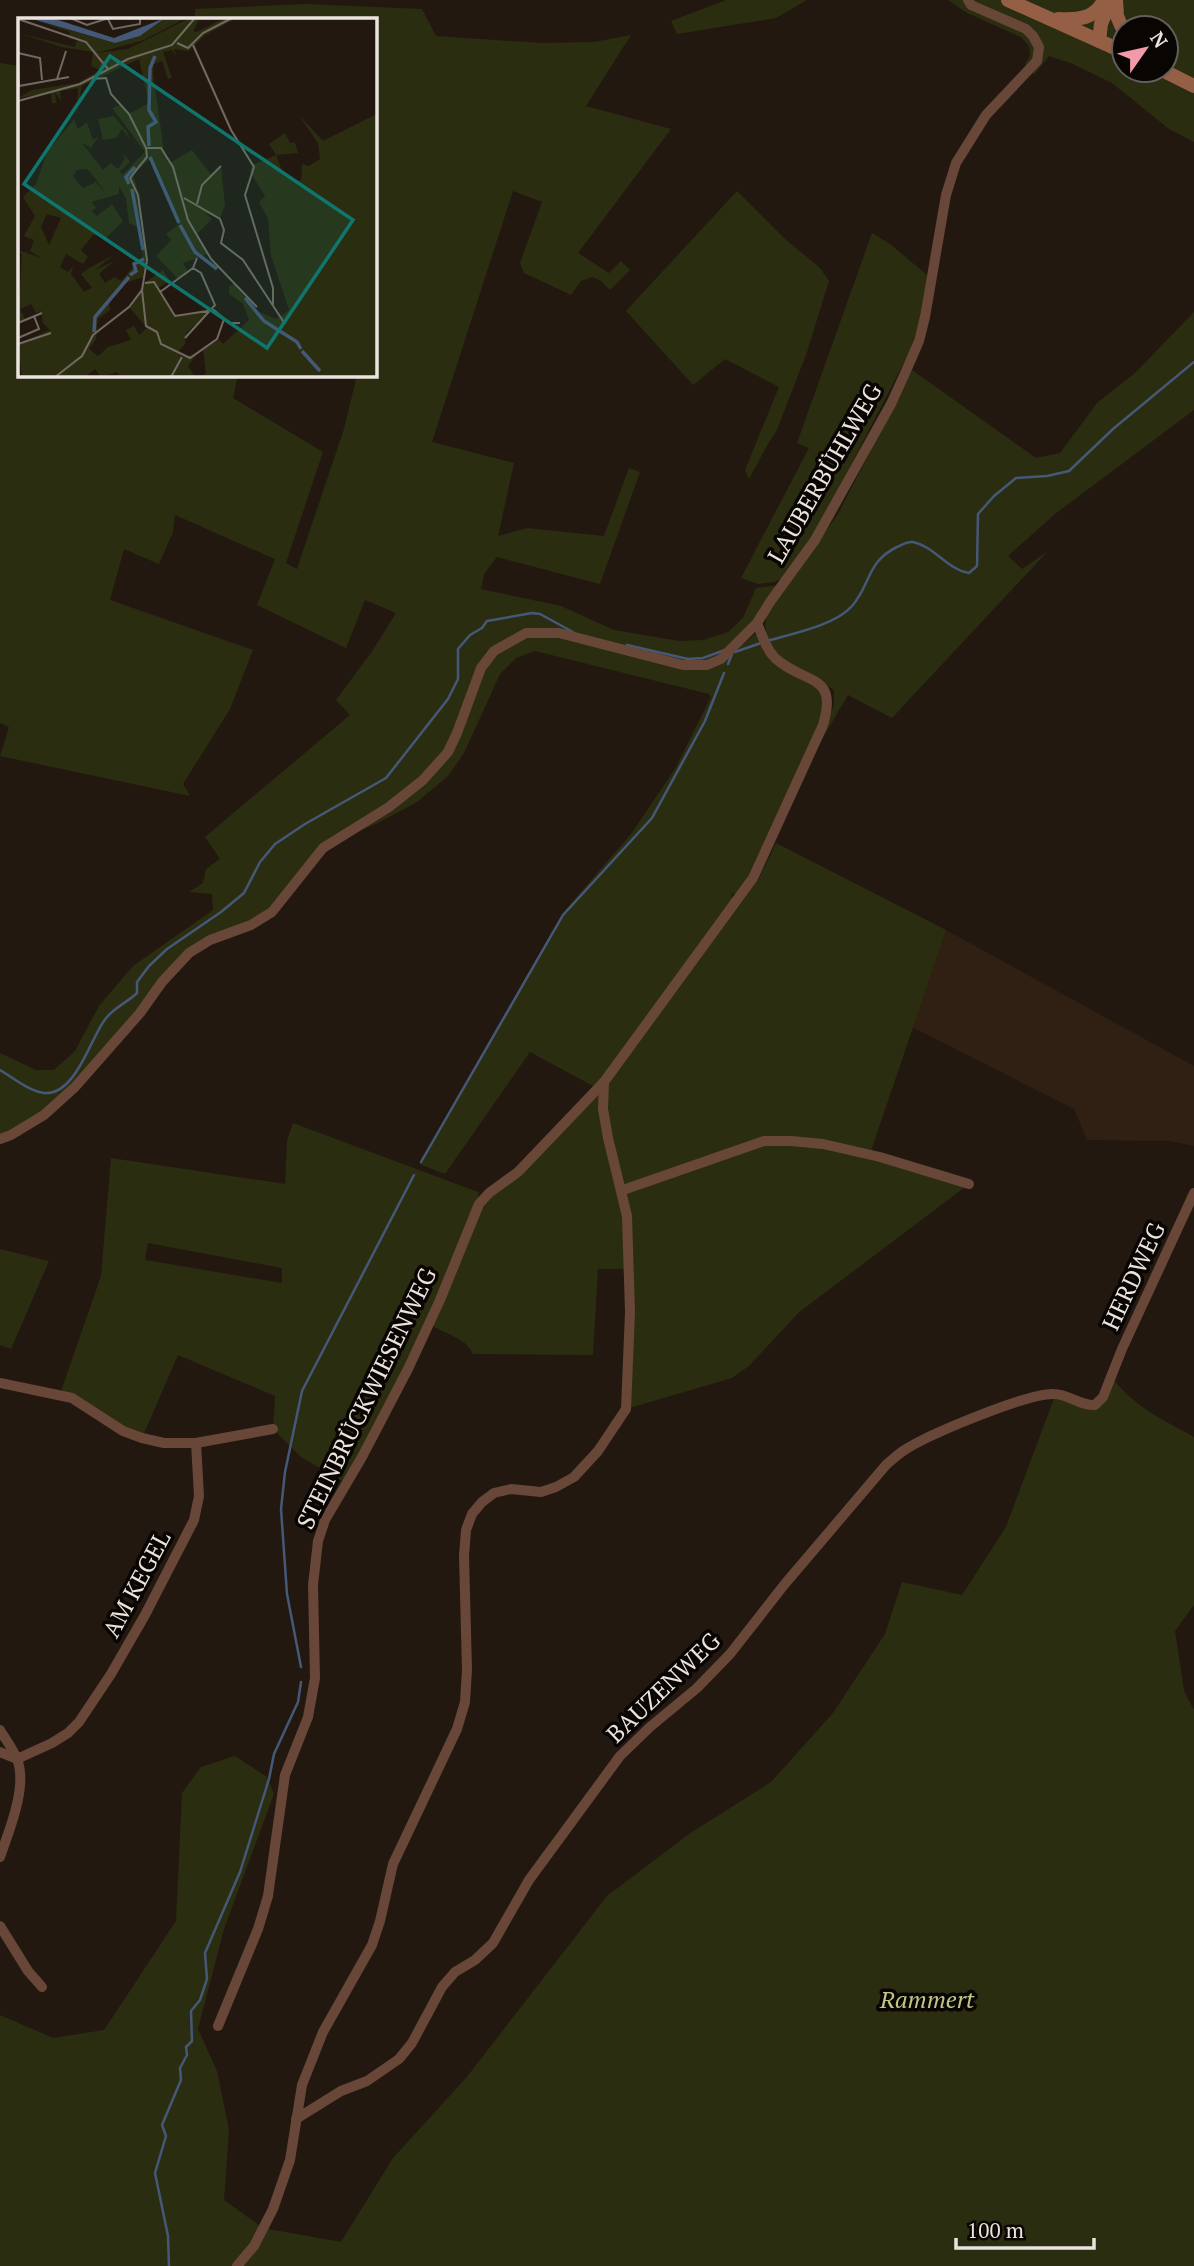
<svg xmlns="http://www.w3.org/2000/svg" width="1194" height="2266" font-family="'PT Serif',serif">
<rect width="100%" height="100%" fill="#221810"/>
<polygon fill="#2f2013" points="946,930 1194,1066 1194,1146 1169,1141 1087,1140 1074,1109 912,1027"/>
<g fill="#2b2d10" fill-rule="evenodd">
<polygon points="726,0 807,0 776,18 677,34 671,21"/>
<path d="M948,0H1194V142L1169,129L1112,83L1073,64L1049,56L1034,75L1025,64L1030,56L1029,46L1021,37L967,13ZM1124,28H1166V70H1124Z"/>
<path d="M306,4L422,9L436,36L542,43L594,42L631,35L586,106L671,129L578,253L609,273L621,261L630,270L610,290L601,281L592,277L581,281L571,295L524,273L520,263L542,202L513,191L432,442L514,463L498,536L527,528L604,536L629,468L640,472L600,584L497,557L484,574L481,589L561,606L614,630L679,641L704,640L728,632L743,618L756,588L779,585C759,613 739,642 711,662L720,665L756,633L765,649L816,686L825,700L820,724L752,877L738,896L733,893L731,896L734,898L595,1087L530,1052L445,1174L419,1164L562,914L631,834L675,769L711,697L709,694L535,651L516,658L500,674L464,753L448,776L417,802L378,823L321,847L271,911L188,952L74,1085L43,1112L12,1131L0,1135V1053L36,1070H54L75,1051L99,1006L133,966L213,910L212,894L189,892L203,883L206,869L220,859L205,837L350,715L336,700L373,650L396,613L365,600L346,648L257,605L275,559L175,515L173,532L159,564L124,549L110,600L253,650L230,709L183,784L190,796L0,756L9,727L0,723V63L19,66V374L238,375L233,398L323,452L286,563L297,569L344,429L357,375L374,374V19H195V9Z"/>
<polygon points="737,191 785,239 820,268 829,281 806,355 776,432 769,442 749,479 745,470 779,387 725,359 693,385 626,311"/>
<polygon points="872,233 890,244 927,275 922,313 910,351 813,538 787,575 775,582 758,584 741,578 809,448 797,443"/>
<path d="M1194,312V410L1055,514L1008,556L1022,569L1048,551L892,718L848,695L814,753L834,705V690C806,670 753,656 768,612L838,514L912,370L1036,458L1060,453L1097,403L1135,373Z"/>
<path d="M776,843L946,930L870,1154L969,1184L798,1313L749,1366L732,1378L626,1409L629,1269H598L593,1355L473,1354C465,1336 445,1335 430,1324L347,1484L301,1457L273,1429L275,1396L178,1355L142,1438L60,1394L101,1276L111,1158L285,1184L287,1140L293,1123L478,1192L479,1203L617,1071L758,880ZM148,1243L282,1268V1283L145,1260Z"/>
<polygon points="0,1249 49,1261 11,1349 0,1345"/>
<path d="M1112,1377C1132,1406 1164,1420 1194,1437V1605L1175,1631L1184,1691L1194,1710V2266H0V2015L53,2038L104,2030L176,1921L182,1793L201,1767L235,1756L267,1777L274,1794L224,1929L198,2029L217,2071L229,2130L224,2200L263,2228L341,2242L393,2158L466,2078L607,1896L689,1834L771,1782L833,1713L885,1634L902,1582L962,1595L1006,1527L1056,1393L1095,1405Z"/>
</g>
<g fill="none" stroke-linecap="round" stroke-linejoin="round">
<g stroke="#455877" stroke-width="2.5">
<path d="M767,641C791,634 836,625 852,606C871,585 866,562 897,547C902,545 907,541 913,542C934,546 948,570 969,573L977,566L978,514L994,496L1016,478L1047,476L1069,471L1113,429L1194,362"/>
<polyline points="627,645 688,659 703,658 725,650"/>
<polyline points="735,652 761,643"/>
<polyline points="728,664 732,654"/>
<path d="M0,1070C12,1077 29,1091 44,1093C75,1096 90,1040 104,1021C112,1008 127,1003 137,993V982L149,966L167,949L221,912L244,893L260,862L275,844L305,824L386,778L448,699L458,679V649L470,635L482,628L487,621L532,613L540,614L573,632"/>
<polyline points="421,1162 563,915 652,818 705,721 724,673"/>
<polyline points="301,1667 287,1594 281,1509 285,1472 302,1391 414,1175"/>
<polyline points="169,2266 168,2236 155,2173 166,2136 162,2125 181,2080 180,2068 187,2055 186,2047 192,2041 191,2011 200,2000 207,1979 205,1953 240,1872 269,1779 274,1754 298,1702 301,1682"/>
</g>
<g stroke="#694738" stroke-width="10">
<polyline points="0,1139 11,1135 44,1115 75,1087 140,1013 162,982 189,953 210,940 251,925 272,912 323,848 389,807 423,780 448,752 457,733 481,668 494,651 526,633 559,633 683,665 707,665 721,659 757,623 770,602 815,540 891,404 906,371 919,341 925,317 946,195 956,163 986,115 1037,61 1039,47 1033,36 1026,29 971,5 968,0"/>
<polyline points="623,1190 764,1141 791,1141 823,1144 880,1157 969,1184"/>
<polyline points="0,1383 72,1398 123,1431 142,1438 164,1443 196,1443"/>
<path d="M0,1730C6,1740 13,1749 17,1759C28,1786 9,1831 0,1857"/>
<polyline points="0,1752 17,1759 52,1743 68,1733 79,1722 111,1674 145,1615 194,1520 199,1496 196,1443 273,1429"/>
<polyline points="0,1926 28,1971 42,1987"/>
<path d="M218,2026L258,1929L268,1896L285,1775L308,1717L315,1678L313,1585L318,1541L325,1520L362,1457L408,1369L440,1300L479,1204L489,1193L518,1172L604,1082L753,878L823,725C839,672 804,685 775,658C766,649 762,635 757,623"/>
<path d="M296,2119L341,2091L367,2081L399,2059L412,2043L442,1987L455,1972L475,1960L493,1943L529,1880L620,1756L650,1727L697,1688L730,1654L784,1585L886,1465C891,1461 897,1455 903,1451C927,1435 1027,1393 1054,1394C1069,1394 1080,1406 1095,1405L1103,1397L1122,1349L1194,1193"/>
<polyline points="237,2266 254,2246 273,2209 290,2160 302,2085 323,2032 372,1945 380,1921 393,1864 457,1729 465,1702 467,1670 464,1556 466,1530 472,1514 482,1502 494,1493 511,1489 541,1492 556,1487 574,1477 598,1451 626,1409 630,1312 627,1216 608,1138 603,1109 604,1082"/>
</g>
<g stroke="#955f46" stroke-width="14">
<polyline points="1008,0 1124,52"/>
<polyline points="1116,0 1117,16 1124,32"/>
<path d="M1058,19C1078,20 1095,19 1104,0"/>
<polyline points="1099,41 1101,24 1110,1"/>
<polyline points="1162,70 1194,86"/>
</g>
</g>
<g text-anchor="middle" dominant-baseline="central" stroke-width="7" stroke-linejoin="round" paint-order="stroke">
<g font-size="24" fill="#ebe4de" stroke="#090503">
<text transform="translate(824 473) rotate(-60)">LAUBERBÜHLWEG</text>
<text transform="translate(1133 1276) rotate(-65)">HERDWEG</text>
<text transform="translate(366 1398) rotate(-64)">STEINBRÜCKWIESENWEG</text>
<text transform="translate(136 1584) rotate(-62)">AM KEGEL</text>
<text transform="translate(663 1687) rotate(-44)">BAUZENWEG</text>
</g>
<g font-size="24" font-style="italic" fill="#c1c684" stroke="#090503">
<text x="927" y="1999">Rammert</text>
</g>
</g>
<g transform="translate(18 18)">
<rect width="359" height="359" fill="#221810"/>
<path d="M147,0H168L126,22L79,35L110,31L172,0H182L175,13L179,14L207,0H219L187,17L171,33L156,31L159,39L154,32L145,34L154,60L150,61L144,43L136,46L135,55L146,133L153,144L174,132L193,156L203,148L207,187L202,201L186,194L194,201L179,216L190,236L165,245L171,255L160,261L138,238L153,222L148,216L161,206L137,150L132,141L115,156L122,180V215L128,237L125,259L107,265L91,284L92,292L80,301L78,321L71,331L80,338L90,329L113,322L108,312L116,308L121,317L129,310L111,289L126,265L145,252L152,263L140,270L157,298L185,292L189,296L168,315L167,326L160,334L164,339L179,336L170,348L177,359H103L99,354L83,359L77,351L67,359H4L0,326L32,312L25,305L23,293L18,295L13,286L2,291L7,301L0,304L4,236L0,232L23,240L12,233L16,222L6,218L17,198L5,179L18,166L29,134L56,101L60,111L69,104L75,122L81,118L73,130L64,125L85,152L93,145L100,151L107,140L103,132L112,144L102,153L104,157L127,134L94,90L103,87L112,95L131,85L121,41L64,68L59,96L60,70L42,73L43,83L37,74L38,85H34L33,75L0,80L14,72L60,65L82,52L73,48L75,34L44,29L0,15L57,29L59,22L50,20L52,14L13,1L97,25L122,18ZM69,151L77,160L88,176L78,164L65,170L55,159L59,152ZM101,168L108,181L111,205L119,209L125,238L103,263L97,259L87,265L81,256L96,243L77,252L96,237L71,250L63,256L74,270L66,274L53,256L55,248L50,254L42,249L48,236L65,246L70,239L63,232L76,216L87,221L105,203L94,186L79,198L74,193L78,190L74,184L101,176ZM29,196L43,200L31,227L23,209ZM280,96L305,123L359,96V359H182L188,355L185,332L201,322L205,326L231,302L225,286L211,276V268L216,266L238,292L258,301L271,292L253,238L250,201L241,184L247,178L232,154L234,147L258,137L251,126L267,115L272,125L286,124L277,125L280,135L258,137L266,158L283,163L284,146L291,148L302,141L300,125ZM96,98L109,114L112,121L104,111L98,120L85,122L80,101Z" fill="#2b2d10" fill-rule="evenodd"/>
<path d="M11,0H34L96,20L147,0L122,18L97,25Z" fill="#455877"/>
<path fill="none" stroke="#455877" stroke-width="3.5" d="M131,128L130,109L138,104L131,92L132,50L137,38M132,139L161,205M111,166L108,159L117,149M114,171L125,232M162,207L177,234L199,251M112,257L118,253L116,246L126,241M227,280L246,303L279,324L283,331M76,314L77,299L111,259M284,333L302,353"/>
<path fill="none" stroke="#726a62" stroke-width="2" d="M52,0L69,7L91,0M0,1L68,24L90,51M90,1L95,11L122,6V0M159,25L170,30L185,15L214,0M175,27L213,112L236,149L227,177L255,270V288M0,35L22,40L24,62M0,50L1,68L51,59M39,61L48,33M74,61L88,60L93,76L111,96L128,130L129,139L112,160L120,177L129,242L124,272L128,308L139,314L143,326L172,340L199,321L206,301M0,83L62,66L110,41L154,27L177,0M128,130H143L155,149L170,202L193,241L239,289M166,180L202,201L206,212L203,225L225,242L267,306M179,186L184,167L203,148M127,265L136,264L157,298L196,292L211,305H222M142,274L175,250M0,305L24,295M0,320L21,311L16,298M167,320L197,287L183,255L175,250L179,240M0,326L33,315M37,359L64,338L75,317L111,289L124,272M153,359L164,339"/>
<path fill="#0f766e" fill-opacity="0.15" stroke="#0f766e" stroke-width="3.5" d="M92,38L335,202L249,330L6,166Z"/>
<rect width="359" height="359" fill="none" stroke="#ebe4de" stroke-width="3.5"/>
</g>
<g transform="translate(1145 49) rotate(56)"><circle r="33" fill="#090503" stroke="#635e5b" stroke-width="2"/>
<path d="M0-5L12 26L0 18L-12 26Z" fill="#f39aaa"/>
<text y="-10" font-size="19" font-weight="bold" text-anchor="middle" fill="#ebe4de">N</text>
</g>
<path d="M956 2238v10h138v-10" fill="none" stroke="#ebe4de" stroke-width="3.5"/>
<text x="967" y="2238" font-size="21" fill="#ebe4de" stroke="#090503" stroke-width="5" paint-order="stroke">100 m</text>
</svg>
